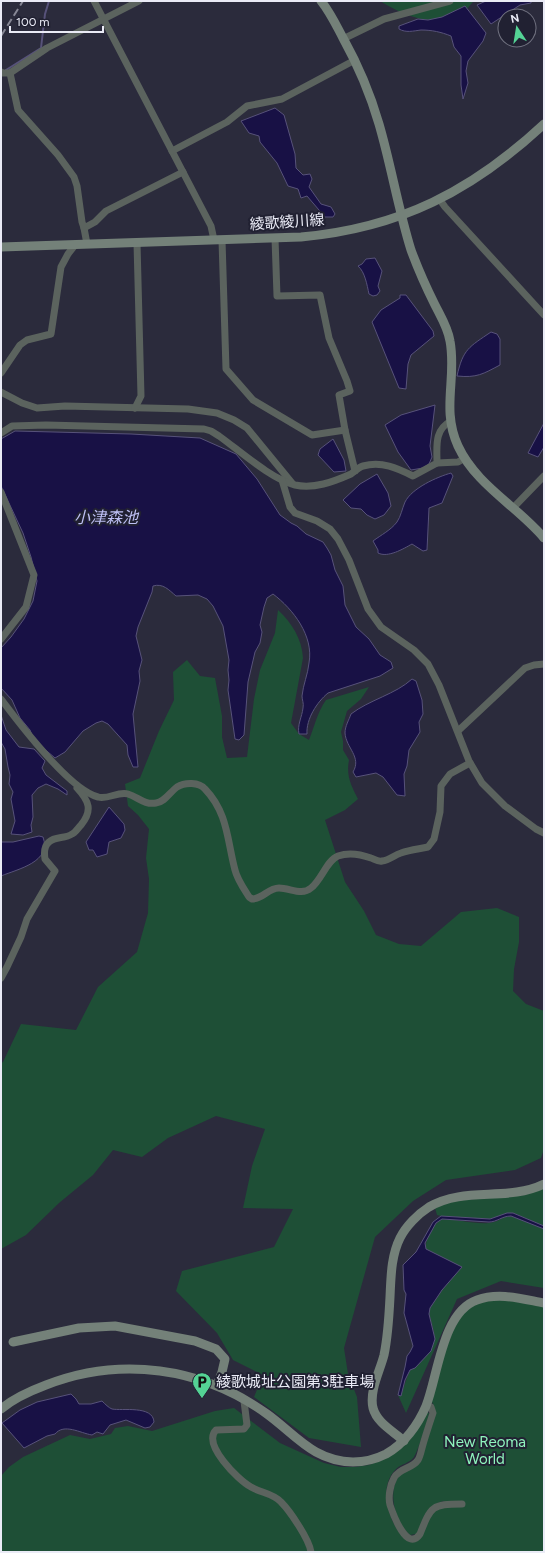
<svg xmlns="http://www.w3.org/2000/svg" width="545" height="1553" font-family="Figtree,'Noto Sans JP',sans-serif">
<rect width="100%" height="100%" fill="#2b2b3c"/>
<g fill="#1e4f36">
<path d="M380,1H474C470,5 466,11 460,14C433,28 404,16 380,1Z"/>
<path d="M278,610C292,623 302,639 303,658L291,723L299,734L309,740C315,725 317,713 326,700L369,687L361,699L347,711L341,732L343,741V750L349,760C346,776 351,785 358,799L345,810L325,820L345,882L364,911L376,935L399,944L421,946L461,912L497,908L519,917V942L514,969L513,991L526,1004L544,1011V1149L541,1158L515,1170L446,1180L413,1201L375,1237L344,1348L348,1374L357,1397L361,1447L309,1438L254,1397L263,1375L233,1360L217,1333L176,1291L182,1271L274,1247L293,1209L243,1208L252,1166L265,1129L216,1116L168,1138L142,1157L113,1150L93,1175L59,1203L26,1235L1,1249V1063L3,1062L21,1024L76,1030L98,987L137,952L148,913L149,879L146,858L149,829L138,815L128,806L125,784L140,778L159,731L174,700L173,672L187,660L200,676L215,678L222,716V737L227,758L247,757L254,699L260,670L275,633Z"/>
<polygon points="544,1188 544,1226 513,1213 490,1219 441,1216 437,1215 435,1208 451,1201 525,1195"/>
<path d="M506,1216C520,1216 531,1225 544,1229V1288L501,1281L457,1299L406,1413L398,1395H401L410,1369L431,1351L434,1332L429,1314L430,1308L442,1290L461,1267L426,1249C425,1238 433,1224 442,1219C457,1219 481,1226 494,1222C498,1221 502,1218 506,1216Z"/>
<path d="M499,1299L544,1306V1552H1V1476L9,1467L23,1457L70,1435L90,1439L111,1434L115,1428L128,1426L152,1431L215,1411L234,1408L280,1443L324,1463L341,1467H355L369,1465L382,1460L427,1412L429,1413C428,1420 418,1451 414,1457C410,1463 401,1464 396,1469C381,1484 386,1507 394,1524C399,1533 403,1539 414,1541L433,1512L445,1501C427,1504 424,1516 418,1532L416,1534L410,1535C396,1523 388,1496 397,1479C401,1471 413,1467 420,1462L434,1406L431,1400L441,1364L452,1332L464,1312L477,1303Z"/>
</g>
<g fill="#181145" stroke="#57527a">
<polygon points="486,1 531,1 531,3 520,5 491,24 477,5"/>
<path d="M465,6L486,33L483,41L468,61L466,71L468,83L463,99L461,85V56L454,47L451,36C441,32 432,30 421,30C413,31 406,33 399,29V26L418,19L428,20L442,17Z"/>
<polygon points="275,108 284,115 295,154 296,168 303,175 310,174 312,179 309,187 321,204 331,207 335,214 333,217 325,217 307,196 301,198 298,189 288,186 277,163 260,142 259,136 249,133 241,121"/>
<path d="M375,258L382,271L378,286L380,291L377,295L373,296L369,294C367,285 365,272 358,266L362,264L366,259Z"/>
<polygon points="400,295 406,295 433,331 434,336 411,355 408,364 406,389 399,388 372,322 381,310 400,298"/>
<path d="M491,332L497,334L500,339V365C483,374 477,378 457,376C463,349 469,347 491,332Z"/>
<polygon points="435,405 430,446 432,457 429,464 423,468 411,470 398,452 385,425 401,415"/>
<polygon points="544,423 544,447 538,457 528,453"/>
<path d="M15,431L131,434L200,438L236,454L257,479L280,515L291,523L297,526L306,534L323,542L327,548L331,555L335,570L343,586L345,605L356,627L369,639L380,655L391,662L393,668L380,676L328,693C317,702 306,719 307,734H299C297,725 302,717 303,708C304,703 302,700 302,696C303,685 308,674 309,663C314,636 293,609 273,594L267,598L264,607L260,625L262,632L260,643L255,652L248,682L244,735L239,740L235,739L228,690L229,680L228,670L229,660L223,626L213,606L207,599L198,595L176,596C169,590 163,583 153,586L152,592L138,627L136,636L142,660L139,671L140,681L133,714L138,767H133L128,755L127,745L108,724L102,721L96,723L83,731L65,752L55,758L34,740L30,730L20,718L12,700L1,688V648L11,637L24,619L33,601L37,581L31,557L23,533L1,486V439Z"/>
<polygon points="333,439 344,460 346,471 334,472 318,455 320,449"/>
<path d="M451,473L453,476L442,503L429,508L427,550L423,551L412,544C403,549 388,558 378,553V550L373,541C381,535 391,530 397,522C401,516 402,509 405,502C412,488 437,477 451,473Z"/>
<polygon points="377,474 388,493 391,506 384,515 375,519 367,515 361,509 351,508 343,500 360,484"/>
<path d="M412,679L416,681L422,700L423,714L419,722L420,732L409,750L407,766L404,774L405,796L397,795L383,777L376,773L356,777L353,772C362,757 346,748 345,733C345,726 349,720 351,714C369,700 396,694 412,679Z"/>
<polygon points="1,715 6,730 19,747 34,749 45,761 42,768 46,775 67,791 67,795 58,789 46,784 38,788 32,795 33,817 31,825 32,832 23,835 11,834 15,821 11,799 13,792 9,784 10,775 8,767 5,749 1,742"/>
<polygon points="109,807 124,824 125,830 121,838 109,842 107,854 97,857 93,850 89,850 86,842"/>
<path d="M39,836L43,837C52,862 18,869 1,876V842H13Z"/>
<path d="M507,1213H513L544,1226V1229L511,1216C502,1216 497,1222 489,1222L442,1219L436,1223L425,1243L426,1249L462,1267L442,1290L430,1308L429,1314L435,1339L431,1351L415,1368L410,1370L405,1380L401,1396L398,1395L405,1367L407,1356L410,1352L413,1346L404,1313L406,1294L404,1290L403,1265L416,1252L433,1222L441,1216L490,1219Z"/>
<path d="M71,1394L76,1399L79,1404H91L102,1401C105,1404 109,1408 112,1409C122,1411 153,1405 154,1422L150,1427L145,1428L126,1420L110,1425L103,1434L97,1432L92,1435C80,1433 64,1423 55,1434L47,1436L24,1448L2,1423L20,1410L37,1402Z"/>
</g>
<g fill="none" stroke-linecap="round" stroke-linejoin="round">
<polyline stroke="#57527a" stroke-width="2" points="6,70 41,48 45,14 49,1"/>
<g stroke="#5b635e" stroke-width="7">
<polyline points="94,1 211,226 214,240"/>
<polyline points="343,39 384,19 450,1"/>
<polyline points="1,72 3,73 10,73"/>
<polyline points="172,151 227,122 247,106 282,99 355,60"/>
<polyline points="440,200 445,207 544,315"/>
<polyline points="84,228 95,222 106,211 183,172"/>
<polyline points="275,238 277,296 320,295 329,338 347,381 350,391 339,395 345,430 355,471"/>
<polyline points="222,240 226,369 253,400 312,435 345,430"/>
<polyline points="87,244 84,228 82,222 77,186 74,177 58,155 18,110 10,73 47,48 139,1"/>
<polyline points="1,373 20,345 27,340 51,334 61,267 68,254 75,245"/>
<polyline points="1,392 22,403 37,408 65,406 188,409 217,413 234,420 247,428 292,483"/>
<polyline points="135,408 141,396 137,243"/>
<path d="M1,433L12,426L46,425L204,429L211,431L219,436C240,451 271,479 295,485C314,489 333,482 351,474C355,471 359,467 363,466C382,461 397,468 413,476L437,463C437,446 434,430 451,421"/>
<polyline points="437,463 458,462 465,458"/>
<polyline points="282,480 290,507 295,513 317,521 330,529 338,539 349,560 368,609 381,627 414,650 428,664 439,685 469,761 482,783 505,806 536,829 544,833"/>
<polyline points="1,492 34,575 26,607 1,639"/>
<polyline points="513,508 544,476"/>
<path d="M1,699C19,723 70,790 98,797C108,800 118,791 128,794C138,797 144,805 156,803C165,802 170,792 177,787C185,782 199,782 205,789C228,813 227,840 235,870C237,879 244,889 249,897L252,899C263,899 268,888 279,888C290,888 302,896 311,888C321,881 327,860 338,856C349,852 360,854 371,858C374,859 378,862 382,861C390,860 394,855 401,853C410,850 419,849 428,847L434,839L440,812L441,786L450,774L470,763"/>
<polyline points="458,731 525,668 534,665 544,664"/>
<path d="M1,978L7,967L21,937L27,919L55,871L45,859C44,853 44,846 49,842C55,836 65,839 72,834C75,833 78,828 81,825C93,810 89,801 77,788"/>
<path d="M244,1401L247,1425L244,1429L216,1430C202,1444 238,1480 251,1487C261,1493 273,1493 281,1502C290,1511 309,1539 311,1552"/>
<path d="M426,1405L431,1407L433,1413C429,1425 425,1437 422,1448C421,1452 420,1457 418,1460C412,1469 399,1468 394,1478C390,1485 388,1497 390,1505C393,1514 407,1553 420,1534C431,1506 432,1504 462,1504"/>
</g>
<g stroke="#748179" stroke-width="9">
<path d="M321,1C330,12 336,25 343,38C358,65 370,93 379,124C391,165 398,208 411,250C418,269 426,287 435,305C441,317 448,328 450,341C457,378 441,409 458,446C476,485 517,506 544,538"/>
<path d="M1,247L301,237C400,228 472,191 544,124"/>
<polyline points="13,1342 79,1328 115,1326 195,1341 216,1349 225,1359 222,1372 217,1385"/>
<path d="M1,1409C14,1398 30,1391 46,1385C120,1356 202,1367 267,1414C296,1435 313,1461 353,1462C364,1462 376,1459 386,1454C404,1444 418,1425 426,1406C438,1376 442,1312 477,1300C499,1292 522,1299 544,1303"/>
<path d="M404,1441C393,1431 377,1423 373,1408C369,1391 380,1371 384,1355C388,1336 389,1317 390,1297C391,1277 391,1256 400,1238C406,1226 418,1214 429,1207C465,1186 507,1202 544,1184"/>
</g>
<polyline stroke="#878795" stroke-width="2" stroke-dasharray="8 4" stroke-linecap="butt" points="1,36 23,1"/>
</g>
<defs>
<g id="parking-pin" transform="scale(1)"><path d="M0 17L-7.5 6A9.5 9.5 0 1 1 7.5 6Z" fill="#54d395" stroke="#212132"/><path d="M-3.5-5.5H1a3.5 3.5 0 0 1 0 7H-1V5.5H-3.5ZM-1-3.4V-.6H.8a1.4 1.4 0 0 0 0-2.8Z" fill="#111"/></g>
</defs>
<g fill-rule="evenodd">
<use href="#parking-pin" x="202" y="1382"/>
</g>
<g text-anchor="middle" dominant-baseline="central" stroke-width="4" stroke-linejoin="round" paint-order="stroke">
<g font-size="15" fill="#eaebf6" stroke="#212132">
<text transform="translate(287 222) rotate(-4)">綾歌綾川線</text>
</g>
<g font-size="15" fill="#eaebf6" stroke="#212132" text-anchor="start">
<text x="216" y="1382">綾歌城址公園第3駐車場</text>
</g>
<g font-size="15" fill="#8ff4bd" stroke="#212132">
<text x="485" y="1442">New Reoma<tspan x="485" dy="17">World</tspan></text>
</g>
<g font-size="16" font-style="italic" fill="#bdbff3" stroke="#212132">
<text x="106" y="517">小津森池</text>
</g>
</g>
<rect width="545" height="1553" fill="none" stroke="#eaebf6" stroke-width="4"/>
<g transform="translate(517 28) rotate(348)"><circle r="19" fill="#212132" stroke="#717280"/>
<path d="M0-3L7 15L0 10L-7 15Z" fill="#54d395"/>
<text y="-6" font-size="11" font-weight="bold" text-anchor="middle" fill="#eaebf6">N</text>
</g>
<path d="M10 26v6h93v-6" fill="none" stroke="#eaebf6" stroke-width="2"/>
<text x="16" y="26" font-size="12" fill="#eaebf6" stroke="#212132" stroke-width="3" paint-order="stroke">100 m</text>
</svg>
